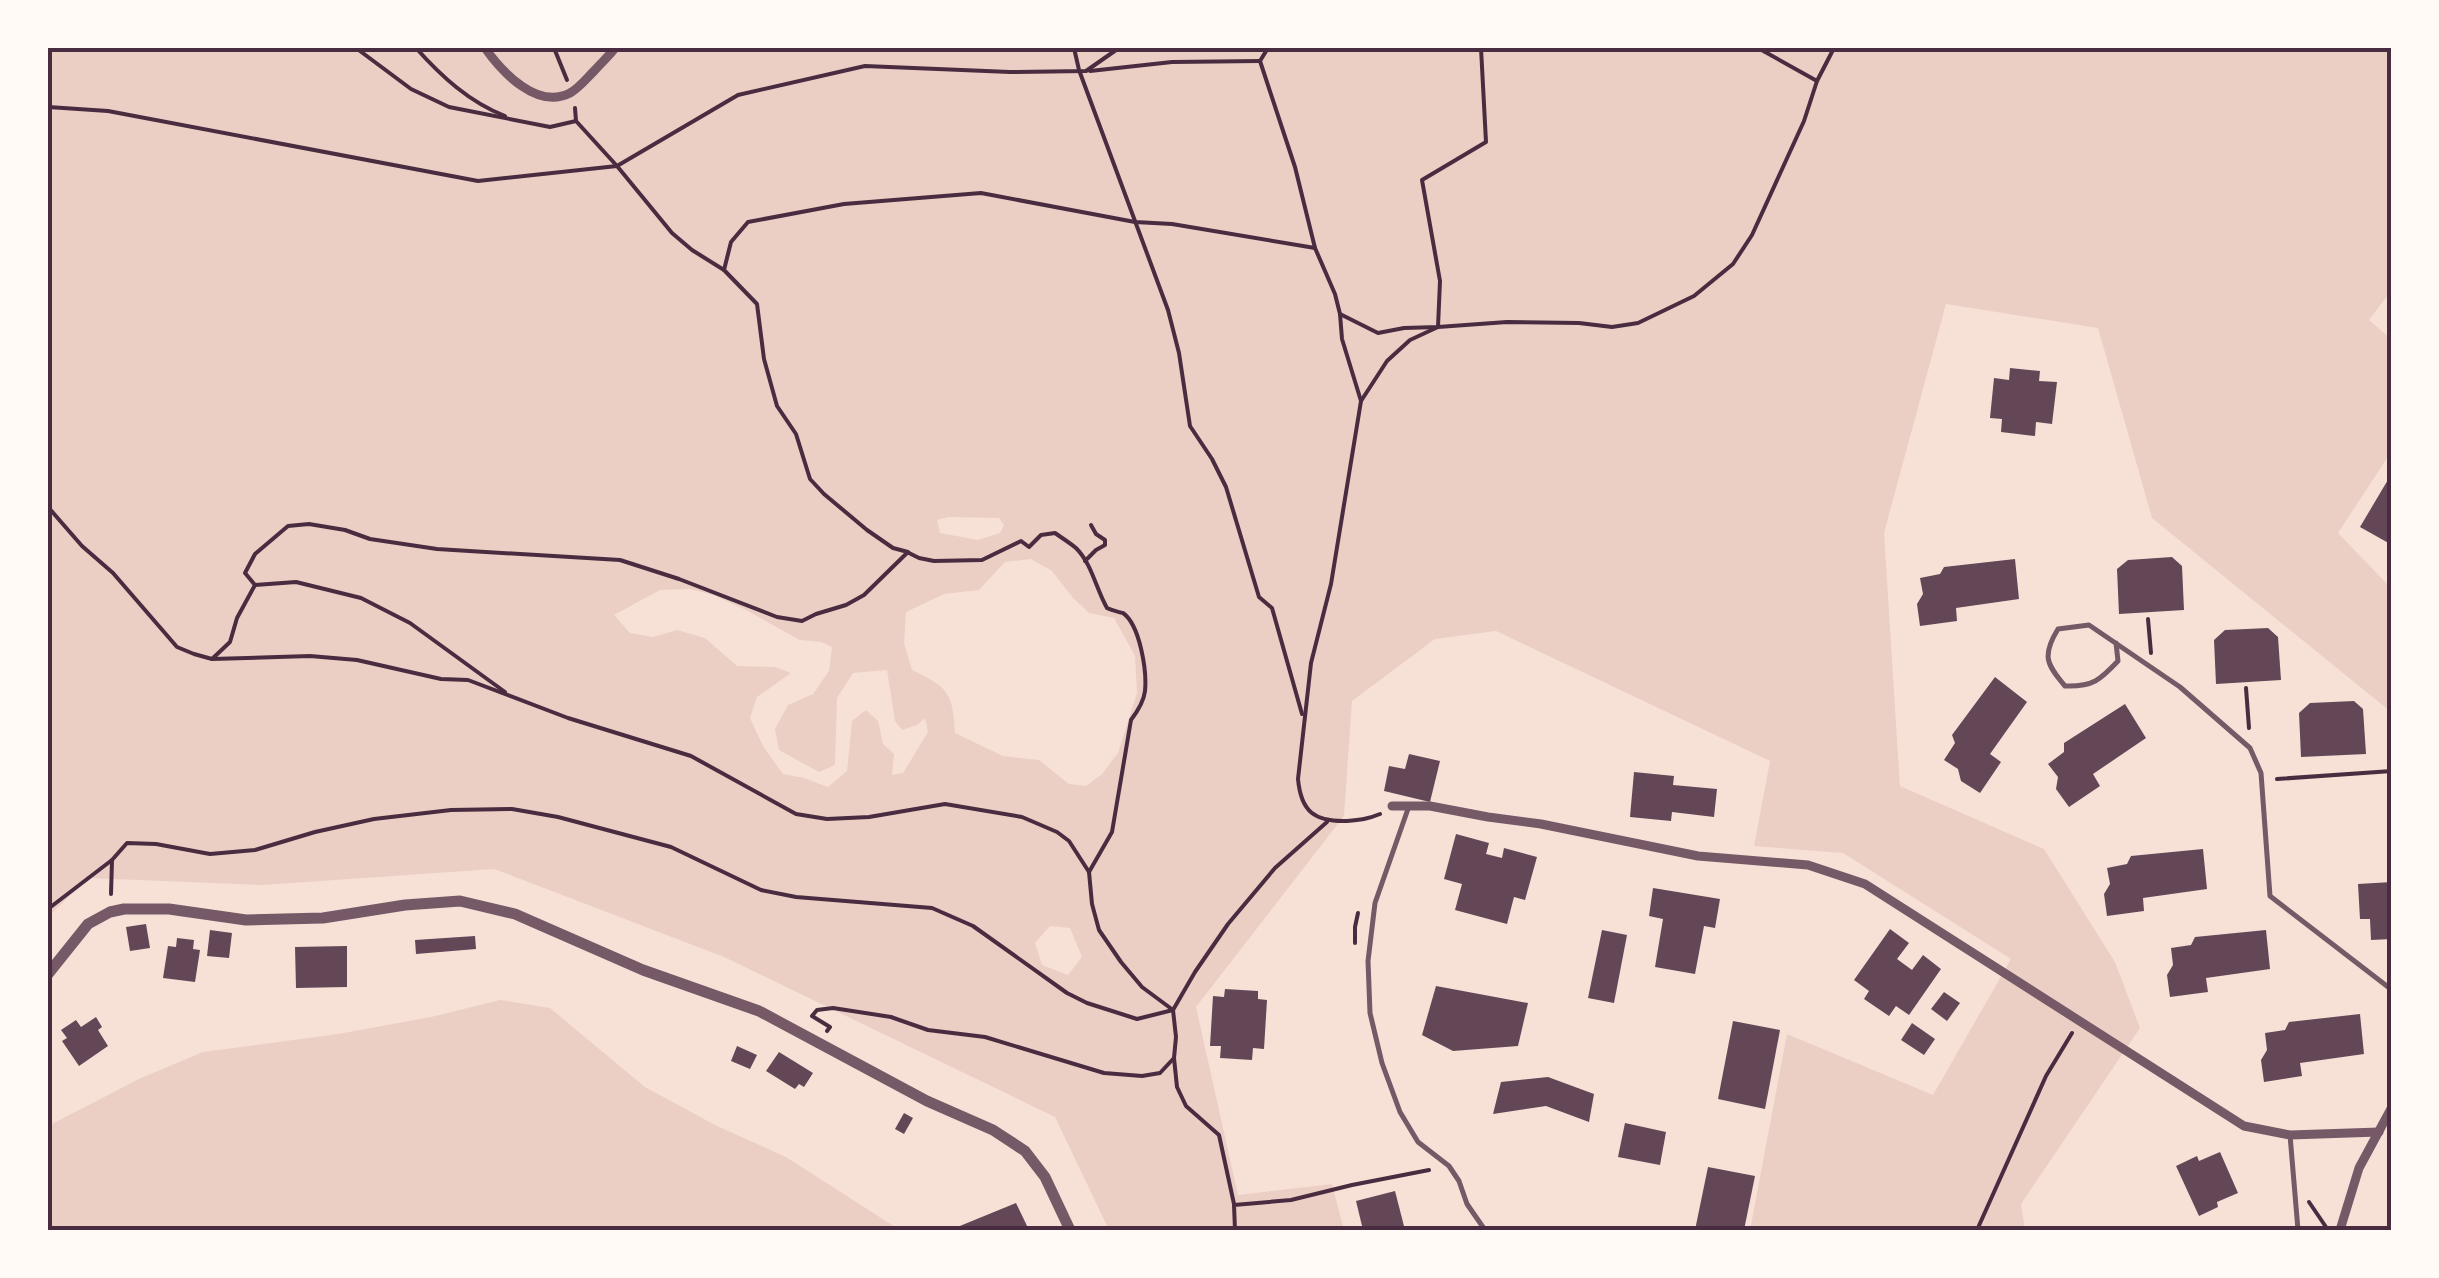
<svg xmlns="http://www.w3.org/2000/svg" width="2439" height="1278" font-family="Arial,sans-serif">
<rect width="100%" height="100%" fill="#f7e1d7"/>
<g fill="#ebcfc5" fill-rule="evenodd">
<path d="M48,48H2391V291L2369,320L2391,339V452L2338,533L2391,588V712L2152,518L2098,328L1946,304L1884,533L1900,786L2044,849L2115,962L2140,1028L2021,1204L2025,1230H1750L1787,1034L1933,1095L2011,959L1843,853L1754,846L1770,761L1496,631L1435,639L1352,701L1344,816L1196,1007L1238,1195L1332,1184L1344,1230H1109L1055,1117L724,957L494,869L263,885L88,878L48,917ZM948,517L999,518L1004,525L1000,533L978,540L940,533L937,520ZM1031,559L1052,571L1073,598L1089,613L1114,618L1135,656L1137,693L1118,753L1102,774L1086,786L1069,784L1039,760L1003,756L955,733C953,693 948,687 912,670L904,643L906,612L944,594L979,590L1005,562ZM690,589L713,595L744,609L800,640L821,642L832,647L829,671L813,694L788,705L775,729L779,750L819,772L835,765L837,698L853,673L887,670L895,721L902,730L917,725L925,718L928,732L903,773L892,775L894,754L883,744L878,721L866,710L852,721L847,771L828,787L804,778L783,774L763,746L750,718L757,697L791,673L775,667L737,666L705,638L677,630L653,637L630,633L614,615L660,590ZM1050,926L1070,928L1082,957L1068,975L1042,965L1035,943Z"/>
<polygon points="500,1000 550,1008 645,1087 717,1126 786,1157 900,1230 48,1230 48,1126 141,1078 203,1052 338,1034 431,1017"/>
</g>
<g fill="#644757">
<polygon points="2010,368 2040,371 2039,381 2057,382 2052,424 2036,422 2035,436 2001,432 2002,419 1990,418 1994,378 2009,380"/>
<polygon points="2392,473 2392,545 2360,527"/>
<polygon points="2172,557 2182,566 2184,610 2119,614 2117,569 2128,560"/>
<polygon points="2015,559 2019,599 1956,608 1957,621 1920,626 1917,604 1923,594 1920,578 1940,574 1944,567"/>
<polygon points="2268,628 2278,637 2281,680 2216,684 2214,640 2225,630"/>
<polygon points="1995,677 2027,702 1990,754 2001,762 1980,793 1961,781 1958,769 1944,760 1955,743 1952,735"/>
<polygon points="2354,701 2363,709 2366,754 2301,757 2299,713 2310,703"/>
<polygon points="2125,704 2146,738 2093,774 2100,786 2069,807 2056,789 2058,777 2048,764 2064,752 2064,743"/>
<polygon points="1409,754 1440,761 1430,802 1384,791 1389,766 1405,769"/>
<polygon points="1634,772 1674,776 1673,785 1717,789 1714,817 1672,812 1671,821 1630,817"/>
<polygon points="1456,834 1489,843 1486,854 1502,858 1504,848 1537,857 1525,900 1514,897 1507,924 1455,910 1462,884 1444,879"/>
<polygon points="2203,849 2207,889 2143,898 2144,911 2107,916 2104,894 2110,884 2107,868 2127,864 2131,856"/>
<polygon points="2392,882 2392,939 2371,940 2370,919 2360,919 2358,884"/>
<polygon points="1653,888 1720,899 1715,928 1704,926 1695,974 1655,967 1663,919 1649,916"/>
<polygon points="146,924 150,948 130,951 126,927"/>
<polygon points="1890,929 1909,943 1897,959 1912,970 1923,955 1941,969 1909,1015 1896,1006 1889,1016 1864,999 1869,991 1854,980"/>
<polygon points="210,930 232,933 229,958 207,956"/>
<polygon points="1602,930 1627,935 1614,1003 1588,998"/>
<polygon points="2266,930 2270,969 2206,978 2208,992 2170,997 2167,975 2173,965 2171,948 2191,945 2195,937"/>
<polygon points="475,936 476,949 416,954 415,940"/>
<polygon points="177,938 194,940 193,949 200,950 195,982 163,978 168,946 176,947"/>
<polygon points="347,946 347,987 296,988 295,947"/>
<polygon points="1436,986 1528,1003 1518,1046 1453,1051 1422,1035"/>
<polygon points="1225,989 1258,991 1258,999 1267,1000 1264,1049 1253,1048 1252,1060 1220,1058 1221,1046 1210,1046 1213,996 1224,997"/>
<polygon points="1944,992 1960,1003 1947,1021 1931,1009"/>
<polygon points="2360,1014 2364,1054 2300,1063 2302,1076 2264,1082 2261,1060 2267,1050 2265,1033 2285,1030 2289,1022"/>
<polygon points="96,1017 102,1027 98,1030 108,1046 79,1066 62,1041 67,1038 61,1030 76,1020 81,1027"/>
<polygon points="1733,1021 1780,1030 1765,1109 1718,1099"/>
<polygon points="1912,1023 1935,1039 1924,1055 1901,1040"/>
<polygon points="737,1046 757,1055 750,1069 731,1061"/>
<polygon points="779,1052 813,1073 804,1087 799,1084 795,1089 766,1071"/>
<polygon points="1548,1077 1594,1094 1589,1122 1546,1106 1493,1114 1501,1082"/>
<polygon points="904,1113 913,1118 904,1134 895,1129"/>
<polygon points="1625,1123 1666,1132 1660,1165 1618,1157"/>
<polygon points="2220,1152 2238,1193 2217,1202 2218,1207 2199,1216 2176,1166 2197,1156 2199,1161"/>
<polygon points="1708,1167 1755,1176 1744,1230 1695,1230"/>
<polygon points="1395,1191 1405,1230 1363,1230 1356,1201"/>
<polygon points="1016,1203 1029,1230 950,1230"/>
</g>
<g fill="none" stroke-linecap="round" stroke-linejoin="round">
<g stroke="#4a2c40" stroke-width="4">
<polyline points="356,48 411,89 449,107 550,127 576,121"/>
<path d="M416,48C441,76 469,102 505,116"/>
<polyline points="554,48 567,80"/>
<polyline points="1074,48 1079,70 1168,310 1179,353 1190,426 1212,459 1226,487 1259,597 1272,608 1302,714"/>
<polyline points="1268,48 1260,61 1295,167 1315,248 1335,294 1340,314 1342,339 1361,401"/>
<polyline points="1758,48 1817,81"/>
<polyline points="1090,71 1172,62 1260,61"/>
<polyline points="48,107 108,111 478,181 617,166 738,95 865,66 1010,72 1086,71 1119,48"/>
<polyline points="724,270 731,242 748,222 844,204 981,193 1135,222 1172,224 1315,248"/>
<polyline points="1340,314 1378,333 1404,328 1438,327 1440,281 1422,180 1486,142 1481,48"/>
<polyline points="48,507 82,546 113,573 177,647 194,654 212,659 310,656 357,660 441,679 468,680 568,718 691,756 796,814 827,819 869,817 945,804 1022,817 1057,832 1069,841 1089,872 1092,904 1099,930 1121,962 1142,987 1173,1010"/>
<path d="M909,553L919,558L934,561L982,560L1021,541L1029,547L1041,535L1055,533C1062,538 1070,543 1076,548C1092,564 1096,589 1107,608C1108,609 1122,613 1123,613C1140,625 1147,671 1145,691C1144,700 1137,712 1131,720L1112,832L1089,872"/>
<polyline points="1085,561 1096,550 1105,545 1105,540 1096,534 1091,525"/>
<polyline points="255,585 296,582 361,598 410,623 505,692"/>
<polyline points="2148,619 2151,653"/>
<polyline points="212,659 230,642 237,618 255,585 245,573 255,554 288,526 309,524 345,530 370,539 437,549 620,560 679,579 777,617 802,621 816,614 846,605 864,595 908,552 893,548 867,530 824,494 810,479 796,434 777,406 764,359 757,304 724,270 692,250 672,233 617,166 576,121 575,108"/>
<polyline points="2246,688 2249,728"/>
<polyline points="2277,779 2392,771"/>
<path d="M1380,814C1368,819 1360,820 1347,821C1315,822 1301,812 1298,779L1311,663L1331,584L1361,401L1387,361L1410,340L1438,327L1507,322L1579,323L1612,327L1638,323L1694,296L1733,264L1752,235L1804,121L1817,81L1834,48"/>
<polyline points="111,894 112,860 127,843 156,844 210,854 255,850 315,832 374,819 451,810 512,809 558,817 671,847 761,890 796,897 932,908 973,926 1067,993 1087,1003 1137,1019 1173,1010"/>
<polyline points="48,909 112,860"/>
<polyline points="1355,943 1355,927 1358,913"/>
<polyline points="827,1031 830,1027 812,1016 817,1010 833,1008 891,1017 928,1030 985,1037 1104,1073 1142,1076 1160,1073 1174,1058 1176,1037 1173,1010 1195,972 1228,924 1275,868 1327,822"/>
<polyline points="1174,1058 1177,1087 1186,1106 1219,1135 1234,1204"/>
<polyline points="2309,1202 2326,1227"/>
<polyline points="1235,1230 1234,1205 1291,1200 1352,1185 1429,1170"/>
<polyline points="1977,1230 2046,1076 2072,1033"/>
</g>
<g stroke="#755966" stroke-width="5">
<path d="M2116,643L2118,661C2100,680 2093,687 2065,686C2046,664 2042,655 2058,629L2089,625L2180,687L2250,748L2261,773L2270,896L2392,990"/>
<polyline points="1409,806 1375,903 1368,961 1370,1013 1382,1063 1400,1112 1418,1142 1449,1166 1459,1181 1467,1204 1485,1230"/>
<polyline points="2290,1135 2298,1230"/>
</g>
<g stroke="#755966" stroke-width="9">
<path d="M485,48C502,72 537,110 570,93C579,88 587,78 594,71C601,63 609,56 615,48"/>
<polyline points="1392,806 1430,806 1488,817 1541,824 1698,856 1808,865 1865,884 2244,1126 2290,1135 2379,1132"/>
<polyline points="2340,1230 2359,1168 2392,1107"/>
</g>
<polyline stroke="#755966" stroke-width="11" points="48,974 88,924 110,912 124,909 169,909 246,920 323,918 405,905 460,901 515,914 643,970 759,1011 927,1101 993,1130 1025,1151 1045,1177 1070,1230"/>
</g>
<rect width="2439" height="1278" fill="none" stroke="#fffaf5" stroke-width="100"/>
<rect x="50" y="50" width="2339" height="1178" fill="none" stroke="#4a2c40" stroke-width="4"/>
</svg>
